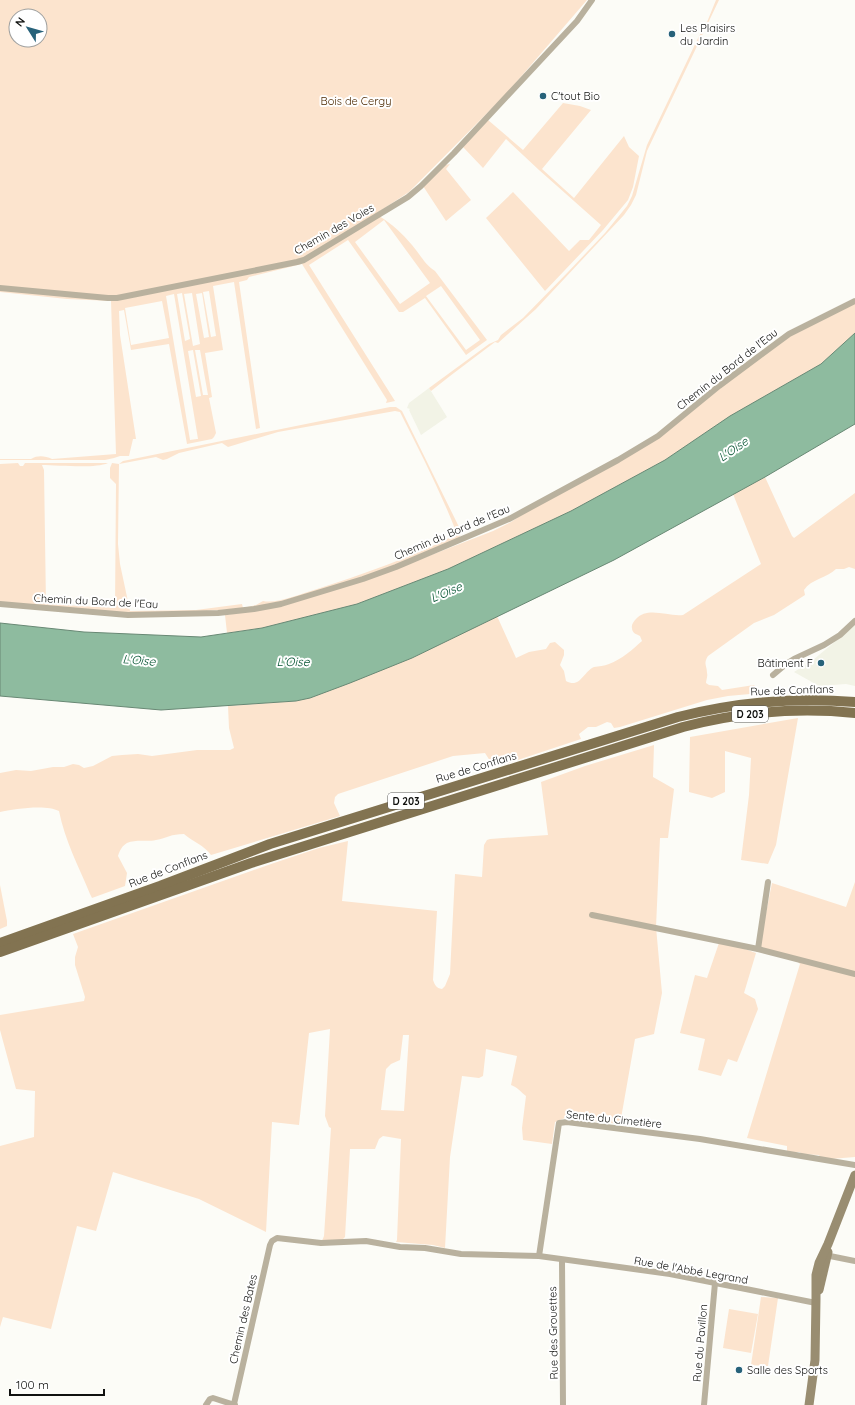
<svg xmlns="http://www.w3.org/2000/svg" width="855" height="1405" font-family="Quicksand,sans-serif">
<rect width="100%" height="100%" fill="#fcfcf7"/>
<g fill="#f2f3e6">
<polygon points="429,388 447,417 421,435 409,410 410,409 407,408 409,403"/>
<polygon points="855,625 855,686 846,684 819,686 794,672 813,660"/>
</g>
<g fill="#fce4ce" fill-rule="evenodd">
<path d="M0,0H587L507,93L409,192L301,263L379,216C392,224 402,233 412,245C420,254 425,265 435,271L487,340L466,355L425,298L403,312H399L348,240L309,265L395,401L386,403L387,400L302,264L249,277L247,280L239,282L260,428L256,429L234,282L213,286L223,350L205,353L212,397L209,398L216,433L214,437L212,439L187,444L169,344L131,350L124,310L119,311L120,335L136,439H133L129,456H120L114,458L105,460H0V459H31C38,455 45,456 52,459L116,454L111,301L67,299L0,292ZM16,16H40V40H16ZM384,220L430,283L400,304L355,242ZM441,286L480,340L466,350L426,296ZM209,291L216,336L211,337L203,292ZM182,293L190,339L185,341L177,294ZM192,293L200,344L193,346L184,294ZM202,293L209,337L204,338L196,294ZM174,294L198,439H197L190,440L166,296ZM162,301L169,338L131,345L125,308ZM193,350L201,396L196,397L188,351ZM195,350H200L208,395H203Z"/>
<polygon points="716,0 719,0 647,151 636,195 631,205 624,215 536,309 498,343 495,342 450,376 431,391 429,388 489,344 498,340 501,335 523,318 568,272 605,233 627,206 632,196 647,145 699,36 705,27"/>
<polygon points="563,103 580,106 591,110 542,169 574,198 624,136 629,147 639,156 633,187 628,200 603,230 545,291 486,218 513,192 569,251 580,240 589,240 601,225 539,170 506,139 483,168 463,147 488,120 523,150"/>
<polygon points="450,164 446,169 471,200 446,221 423,186 445,165"/>
<polygon points="855,303 855,333 821,364 730,416 665,460 571,511 448,569 357,604 262,628 227,633 225,615 245,612 426,557 493,531 511,522 526,512 618,462 720,388 790,335"/>
<path d="M390,407H396L402,411L459,527L461,534L459,538L416,557L349,582L260,607L193,612H119L0,602V464L18,463L20,466H23L25,463H108C95,469 58,465 42,465L44,470L46,604L115,608L116,484L110,478V468L112,463L119,464L123,461ZM395,411L400,412C420,452 441,492 457,534C411,558 363,574 314,590C300,594 277,604 263,601L256,605L243,608L242,604L196,610L130,611L120,564L118,544L119,464L156,457L163,460L167,459L179,453L222,443L228,447L278,432Z"/>
<path d="M765,477L792,536L794,538L855,493V569L849,567L844,569H836C827,578 811,579 804,590L805,595L774,615L754,623L708,656C703,664 707,665 707,673C708,676 706,680 706,683L709,685L718,686L722,690L754,685L756,687L754,693L750,694L728,696L707,700L620,727L614,728L611,723L607,722L596,727H588L579,734L581,739L503,765L500,763L492,764L485,753L453,756L338,794L335,797L334,803L340,816L211,855C204,845 193,842 184,834C171,834 167,838 156,840C147,842 136,839 127,843C122,846 120,850 118,856L127,873L125,886L92,898L90,894C78,865 65,841 59,811C46,804 14,809 0,812V773L16,770L31,771L53,767H64L73,764L79,765L84,768L93,766L112,756L122,755L138,754L152,756L197,750H230L234,748L229,728L228,706L296,701L310,698L412,658L497,616L516,658L529,652L546,649L550,643L555,642L564,650V655L560,665L564,671L566,681C580,689 583,672 594,667C599,666 604,666 609,664C622,659 632,650 642,641L640,636C636,634 632,633 632,628C631,625 634,621 636,619C648,606 668,617 683,615L761,564L733,494Z"/>
<polygon points="798,718 776,845 768,864 741,860 749,795 751,758 725,751 725,792 712,798 689,792 690,737"/>
<path d="M654,745L653,777L674,789L668,838H660L656,927L662,993L654,1034L635,1039L620,1124L565,1118L555,1122L552,1144L523,1140L522,1128L526,1096C521,1092 517,1087 511,1085L517,1056L486,1049L483,1076L479,1078L462,1076L450,1157L445,1248L433,1245L396,1242L397,1240L401,1139L383,1136L379,1139L375,1149H350L345,1237L342,1240L322,1241L324,1236L331,1128L329,1127L325,1116L330,1029L309,1033L299,1125L272,1122L266,1232L199,1199L113,1172L96,1231L77,1226L51,1329L3,1317L0,1327V1146L34,1137L35,1091L16,1089L0,1030V1015L84,1001L85,997L75,965V957L78,947L73,934L274,863L319,848L348,841L342,901L437,911L433,980C435,985 436,988 442,989L445,986L450,974L455,874L482,877L484,845L487,840L490,839L548,835L541,782L585,766ZM403,1035H409L404,1111L381,1110L386,1069L391,1064L400,1060Z"/>
<polygon points="855,882 855,1157 830,1159 820,1157 819,1155 801,1154 800,1152 787,1152 787,1146 747,1138 800,964 795,959 759,948 772,883 846,907"/>
<polygon points="0,885 7,921 7,926 0,929"/>
<polygon points="720,940 756,953 744,993 755,999 758,1009 737,1062 728,1059 721,1076 698,1070 705,1039 680,1033 695,975 707,978"/>
<polygon points="761,1297 778,1298 768,1366 751,1365"/>
<polygon points="729,1309 758,1314 751,1353 723,1348"/>
</g>
<polygon fill="#8ebb9f" stroke="#688874" points="855,333 855,424 765,477 614,560 412,658 350,683 310,698 296,701 161,710 0,696 0,623 84,632 201,637 262,628 357,604 448,569 571,511 665,460 730,416 821,364"/>
<g fill="none" stroke-linecap="round" stroke-linejoin="round">
<g stroke="#b9b19e" stroke-width="6">
<polyline points="0,288 108,298 117,298 297,262 304,260 408,197 421,186 454,153 577,21 592,0"/>
<polyline points="0,604 128,615 218,613 254,609 281,604 363,579 396,567 509,519 618,460 658,436 719,386 789,334 855,301"/>
<polyline points="773,675 786,664 794,659 824,645 840,635 855,621"/>
<polyline points="592,915 758,949 855,974"/>
<polyline points="758,949 768,882"/>
<polyline points="825,1255 855,1261"/>
<polyline points="539,1256 559,1123 567,1122 700,1139 855,1165"/>
<polyline points="562,1260 563,1405"/>
<polyline points="234,1404 270,1245 272,1241 277,1238 321,1243 366,1241 400,1247 425,1248 461,1254 539,1256 670,1274 816,1303"/>
<polyline points="206,1405 210,1399 213,1398 235,1405"/>
<polyline points="704,1405 715,1283"/>
</g>
<g stroke="#998d71" stroke-width="9">
<polyline points="819,1290 828,1252"/>
<polyline points="809,1405 815,1360 816,1299 816,1275 819,1263 828,1244 855,1175"/>
</g>
<g stroke="#827351" stroke-width="10">
<path d="M0,943L160,886L270,844L678,717C737,702 795,697 855,702"/>
<path d="M0,952L251,863L683,727C740,712 797,707 855,713"/>
</g>
</g>
<g fill="#27627a" stroke="#fff" stroke-width="1.5">
<circle cx="672" cy="34" r="4"/>
<circle cx="543" cy="96" r="4"/>
<circle cx="821" cy="663" r="4"/>
<circle cx="739" cy="1370" r="4"/>
</g>
<g text-anchor="middle" dominant-baseline="central" stroke-width="4" stroke-linejoin="round" paint-order="stroke">
<g fill="#fff" stroke="#585857" stroke-width="1">
<rect x="732" y="706" width="36" height="16" rx="3"/>
<rect x="388" y="793" width="36" height="16" rx="3"/>
</g>
<g font-size="10" font-weight="bold" fill="#10110f">
<text x="750" y="714">D 203</text>
<text x="406" y="801">D 203</text>
</g>
<g font-size="11" fill="#10110f" stroke="#fff" text-anchor="start">
<text x="680" y="28">Les Plaisirs<tspan x="680" dy="13">du Jardin</tspan></text>
<text x="551" y="96">C'tout Bio</text>
<text x="813" y="663" text-anchor="end">Bâtiment F</text>
<text x="747" y="1370">Salle des Sports</text>
</g>
<g font-size="11" fill="#4b2800" stroke="#fff">
<text x="356" y="101">Bois de Cergy</text>
</g>
<g font-size="11" fill="#10110f" stroke="#fff">
<text transform="translate(334 229) rotate(-30)">Chemin des Voies</text>
<text transform="translate(727 369) rotate(-38)">Chemin du Bord de l'Eau</text>
<text transform="translate(452 532) rotate(-23)">Chemin du Bord de l'Eau</text>
<text transform="translate(96 601) rotate(3)">Chemin du Bord de l'Eau</text>
<text transform="translate(792 690) rotate(-2)">Rue de Conflans</text>
<text transform="translate(476 767) rotate(-17)">Rue de Conflans</text>
<text transform="translate(168 869) rotate(-21)">Rue de Conflans</text>
<text transform="translate(614 1119) rotate(6)">Sente du Cimetière</text>
<text transform="translate(691 1270) rotate(10)">Rue de l'Abbé Legrand</text>
<text transform="translate(243 1319) rotate(-77)">Chemin des Bates</text>
<text transform="translate(553 1333) rotate(-91)">Rue des Grouettes</text>
<text transform="translate(700 1343) rotate(-85)">Rue du Pavillon</text>
</g>
<g font-size="12" font-style="italic" fill="#00512f" stroke="#fff">
<text transform="translate(733 449) rotate(-34)">L'Oise</text>
<text transform="translate(446 592) rotate(-23)">L'Oise</text>
<text transform="translate(139 660) rotate(5)">L'Oise</text>
<text x="293" y="661">L’Oise</text>
</g>
</g>
<g transform="translate(28 28) rotate(307)"><circle r="19" fill="#ffffff" stroke="#9fa09f"/>
<path d="M0-3L7 15L0 10L-7 15Z" fill="#27627a"/>
<text y="-6" font-size="11" font-weight="bold" text-anchor="middle" fill="#10110f">N</text>
</g>
<path d="M10 1389v6h94v-6" fill="none" stroke="#10110f" stroke-width="2"/>
<text x="16" y="1389" font-size="12" fill="#10110f" stroke="#ffffff" stroke-width="3" paint-order="stroke">100 m</text>
</svg>
